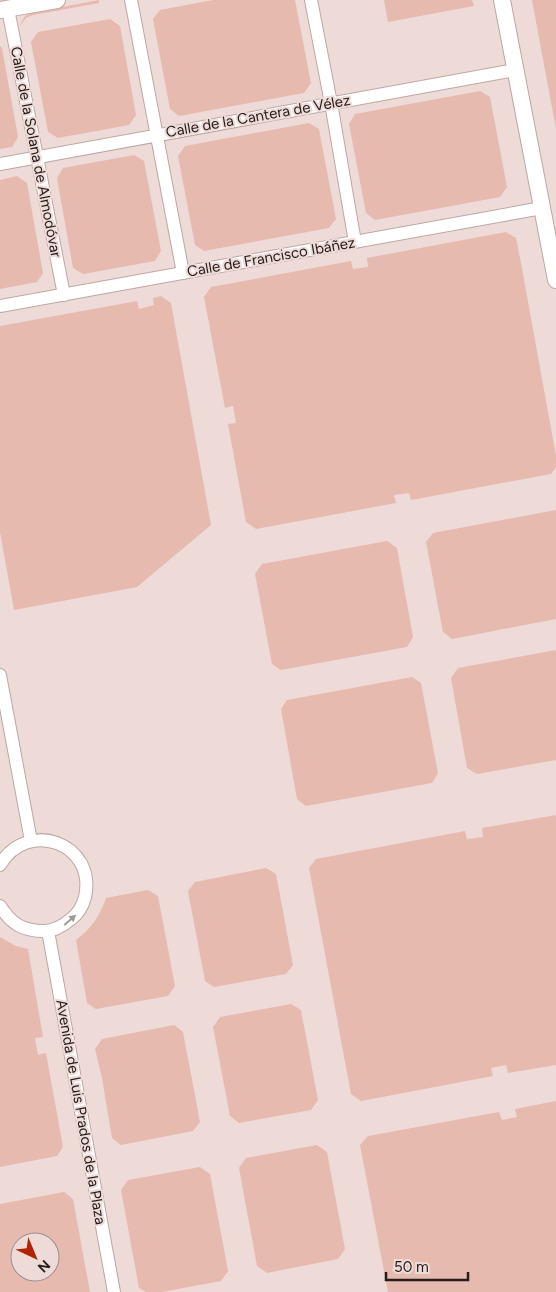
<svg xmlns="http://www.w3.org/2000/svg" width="556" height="1292" font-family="Figtree,sans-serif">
<rect width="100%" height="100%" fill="#eedad6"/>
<g fill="#e7bab0" fill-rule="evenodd">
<polygon points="99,0 99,3 33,15 26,18 21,25 20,25 25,16 31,13"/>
<polygon points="213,0 295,0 311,83 304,93 179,116 170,109 153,19 160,10"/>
<polygon points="384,0 472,0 474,6 388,22"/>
<polygon points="532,0 556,0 556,129"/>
<polygon points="110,19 120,26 136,115 129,125 58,138 48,132 31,42 38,32"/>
<polygon points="0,46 2,48 18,137 12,147 0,149"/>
<polygon points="480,91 490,97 507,187 500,197 375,220 366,213 349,124 355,114"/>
<polygon points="309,123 319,129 336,219 329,228 204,251 195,245 178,156 185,146"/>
<polygon points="134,155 144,161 161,251 155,261 83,274 73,268 57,178 63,168"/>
<polygon points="17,176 27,183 43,273 37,282 0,289 0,180"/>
<polygon points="506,232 516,238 521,263 556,456 556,467 551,474 411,500 409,493 394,495 396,503 256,529 246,522 228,424 236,423 233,406 225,408 204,297 211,287 351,261 353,269 368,267 367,258"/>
<polygon points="161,296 171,303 211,525 137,587 14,610 0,532 0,326 137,301 139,309 154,305 153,298"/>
<polygon points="556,510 556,619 452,639 443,632 426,542 433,533"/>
<polygon points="387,541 397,548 413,637 407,647 281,670 272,664 255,574 262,564"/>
<polygon points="556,650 556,760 477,774 467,768 451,678 458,668"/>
<polygon points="412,677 421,683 438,773 432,783 306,806 297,799 281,709 287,700"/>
<polygon points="556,815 556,1065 508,1073 506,1065 491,1068 493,1076 361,1101 351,1094 309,868 316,859 465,831 467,839 483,837 482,828"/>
<polygon points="266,868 276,874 293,965 286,974 214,987 205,981 188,891 195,882"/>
<path d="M148,890L158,896L175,986L168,996L96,1009L87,1003L76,940C91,929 100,916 106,898Z"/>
<polygon points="0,937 16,946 28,949 43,1037 35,1038 38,1055 46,1053 63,1147 57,1156 0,1167"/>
<polygon points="291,1004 301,1010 318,1100 311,1110 239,1123 230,1116 213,1027 220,1017"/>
<polygon points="174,1025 183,1032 200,1122 193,1131 121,1145 112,1138 102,1078 95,1049 102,1039"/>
<polygon points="556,1101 556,1292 388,1292 360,1145 368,1136 499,1112 502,1120 517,1117 515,1109"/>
<polygon points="317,1145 327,1152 345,1249 338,1259 267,1273 257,1266 239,1168 246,1158"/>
<polygon points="200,1167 210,1174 228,1271 221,1281 162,1292 146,1292 139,1288 121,1190 128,1180"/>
<path d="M64,1192L73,1199L90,1292H0V1204ZM20,1242H50V1272H20Z"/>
</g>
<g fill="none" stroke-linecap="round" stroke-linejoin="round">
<g stroke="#bba8a3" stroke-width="14">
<g id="minor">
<polyline points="131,0 183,273"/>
<polyline points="311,0 331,103 355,242"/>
<polyline points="8,9 64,295"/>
<polyline points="0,164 515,70"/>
<polyline points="0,306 542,208"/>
<polyline points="0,675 31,841"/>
<path d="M0,865C27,818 97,843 85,897C83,905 78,914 71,919C63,926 54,931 44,931C23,931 11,924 0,906"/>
<polyline points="48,931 114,1292"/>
</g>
</g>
<g stroke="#bba8a3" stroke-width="18">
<g id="tertiary">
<polyline points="502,0 556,280"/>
<polyline points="0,10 57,0"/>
</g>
</g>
<use href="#minor" stroke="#fff" stroke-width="12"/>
<use href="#tertiary" stroke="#fff" stroke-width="16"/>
</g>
<defs><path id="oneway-solid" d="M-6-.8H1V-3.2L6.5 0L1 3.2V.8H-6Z" transform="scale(1.25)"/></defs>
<use fill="#9d9999" href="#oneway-solid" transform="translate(70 920) rotate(-41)"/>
<g text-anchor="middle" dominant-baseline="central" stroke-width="4" stroke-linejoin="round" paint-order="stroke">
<g font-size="15" fill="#251d1c" stroke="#eedad6">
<text transform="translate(258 116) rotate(-10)">Calle de la Cantera de Vélez</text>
<text transform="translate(36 152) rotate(79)">Calle de la Solana de Almodóvar</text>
<text transform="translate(271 257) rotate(-10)">Calle de Francisco Ibáñez</text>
<text transform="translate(81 1112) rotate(80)">Avenida de Luis Prados de la Plaza</text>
</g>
</g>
<g transform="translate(35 1257) rotate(136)"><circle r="24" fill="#eedad6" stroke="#9e8e8c"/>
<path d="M0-4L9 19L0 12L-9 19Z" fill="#b12403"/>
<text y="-8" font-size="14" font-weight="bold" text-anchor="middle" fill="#251d1c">N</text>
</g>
<path d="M386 1272v8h82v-8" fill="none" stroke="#251d1c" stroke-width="2.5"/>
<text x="394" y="1272" font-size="15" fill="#251d1c" stroke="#eedad6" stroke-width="4" paint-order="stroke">50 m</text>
</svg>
